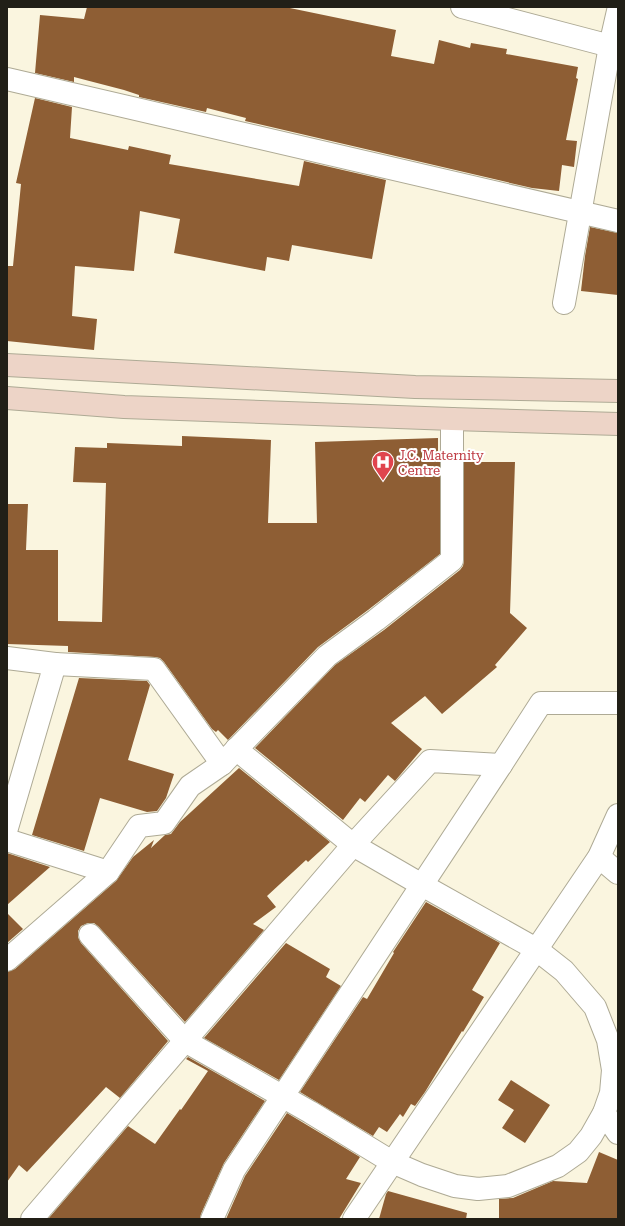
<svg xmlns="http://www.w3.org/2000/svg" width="625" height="1226" font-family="'Roboto Serif',serif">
<rect width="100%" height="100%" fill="#faf5df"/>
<g fill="#8e5e34">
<polygon points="87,7 285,7 396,30 391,56 434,64 439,40 470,48 471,43 507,49 506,54 578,67 576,78 578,79 566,140 577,141 574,167 562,165 559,191 532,188 245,121 246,118 207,108 206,112 139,97 139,95 124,90 74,77 74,82 35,73 40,15 84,19"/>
<polygon points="35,98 72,107 70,138 128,150 129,146 171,155 169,164 299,186 304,161 386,180 372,259 292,245 289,261 267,257 265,271 174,253 180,219 140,211 134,271 75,266 72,316 97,319 94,350 7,341 7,266 13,266 21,184 16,183"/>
<polygon points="590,227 618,233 618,295 581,291 585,256"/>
<polygon points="182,436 271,440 268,523 317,523 315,442 438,438 438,462 440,462 440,554 368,610 318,647 228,740 218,730 216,732 212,729 164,662 160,658 155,657 68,652 68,646 7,644 7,504 28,504 26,550 58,550 58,621 102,622 106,483 73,482 75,447 107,448 107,443 182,446"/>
<polygon points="464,462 515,462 510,613 527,628 495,665 497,667 442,714 425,696 391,723 422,749 395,781 388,775 365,802 360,798 343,820 255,748 335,665 384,630 460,570 463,566 464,560"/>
<polygon points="79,678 147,681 150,685 128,760 174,774 166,798 157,811 147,812 100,798 84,851 32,835"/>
<polygon points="239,768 330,842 308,862 306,860 267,896 276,907 253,924 264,930 185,1022 99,927 94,923 88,923 81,926 78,931 78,937 81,943 168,1041 120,1098 106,1087 27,1172 19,1165 7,1182 7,972 15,969 116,881 133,857 154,840 151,848 165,835 171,834 180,822"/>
<polygon points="7,853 50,867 7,905"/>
<polygon points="426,902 500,943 472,990 484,997 463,1032 462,1031 425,1092 415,1106 411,1104 403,1117 400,1114 387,1132 379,1127 373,1136 300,1092 363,997 367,999 394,953 393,952"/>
<polygon points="7,913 23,929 7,943"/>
<polygon points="286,943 330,969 326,977 341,986 279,1080 204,1038"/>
<polygon points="188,1057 265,1101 224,1163 201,1214 200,1219 48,1219 128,1126 155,1144 180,1109 181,1110 208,1071 186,1059"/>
<polygon points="511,1080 550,1105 525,1143 502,1128 514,1110 498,1100"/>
<polygon points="287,1113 360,1157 346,1179 361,1183 339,1219 226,1219 245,1176"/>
<polygon points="599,1152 618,1160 618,1219 499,1219 499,1199 513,1198 553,1181 587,1183"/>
<polygon points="388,1191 467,1213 466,1219 379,1219 386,1194"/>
</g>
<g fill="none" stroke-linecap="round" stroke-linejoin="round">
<g stroke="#aeaa95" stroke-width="24">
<g id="minor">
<polyline points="462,7 618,48"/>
<polyline points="7,79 618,221"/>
<polyline points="564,303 610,46 618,11"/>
<polyline points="7,658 55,664 7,828"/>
<polyline points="55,664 154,669 222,764"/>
<polyline points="7,840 108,872"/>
<polyline points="599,857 618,873"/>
<polyline points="90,935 185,1041 310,1112 392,1162 422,1175 455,1186 478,1189 508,1186 558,1166 578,1152 591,1136 604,1113 611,1093 613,1070 608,1040 595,1007 564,971 536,949 422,885 353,845 236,749"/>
<polyline points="7,960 108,872 139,826 164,823 190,786 222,764 327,656 376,620 452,560 452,419"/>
<polyline points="604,1113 618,1133"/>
<polyline points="32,1219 353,845 430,761 501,765 541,703 618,703"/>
<polyline points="212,1219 234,1170 501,765"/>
<polyline points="354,1219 599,857 618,815"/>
</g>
</g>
<g stroke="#aeaa95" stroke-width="24">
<g id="secondary">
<polyline points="7,365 415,387 618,391"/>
<polyline points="7,398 124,407 452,419 618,424"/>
</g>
</g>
<use href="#minor" stroke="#fff" stroke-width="22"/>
<use href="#secondary" stroke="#edd4c7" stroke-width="22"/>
</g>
<defs>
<g id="hospital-pin" transform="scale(1.15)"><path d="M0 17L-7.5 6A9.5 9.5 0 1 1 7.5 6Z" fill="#e0444e" stroke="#fff"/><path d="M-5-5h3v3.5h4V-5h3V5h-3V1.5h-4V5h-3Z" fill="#fff"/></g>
</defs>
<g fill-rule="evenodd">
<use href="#hospital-pin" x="383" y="462"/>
</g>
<g text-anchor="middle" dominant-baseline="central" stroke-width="4" stroke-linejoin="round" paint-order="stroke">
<g font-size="13" fill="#be3a42" stroke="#fff" text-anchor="start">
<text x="398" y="455">J.C. Maternity<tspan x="398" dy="15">Centre</tspan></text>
</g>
</g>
<rect width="625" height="1226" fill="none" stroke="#211f17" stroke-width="16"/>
</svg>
